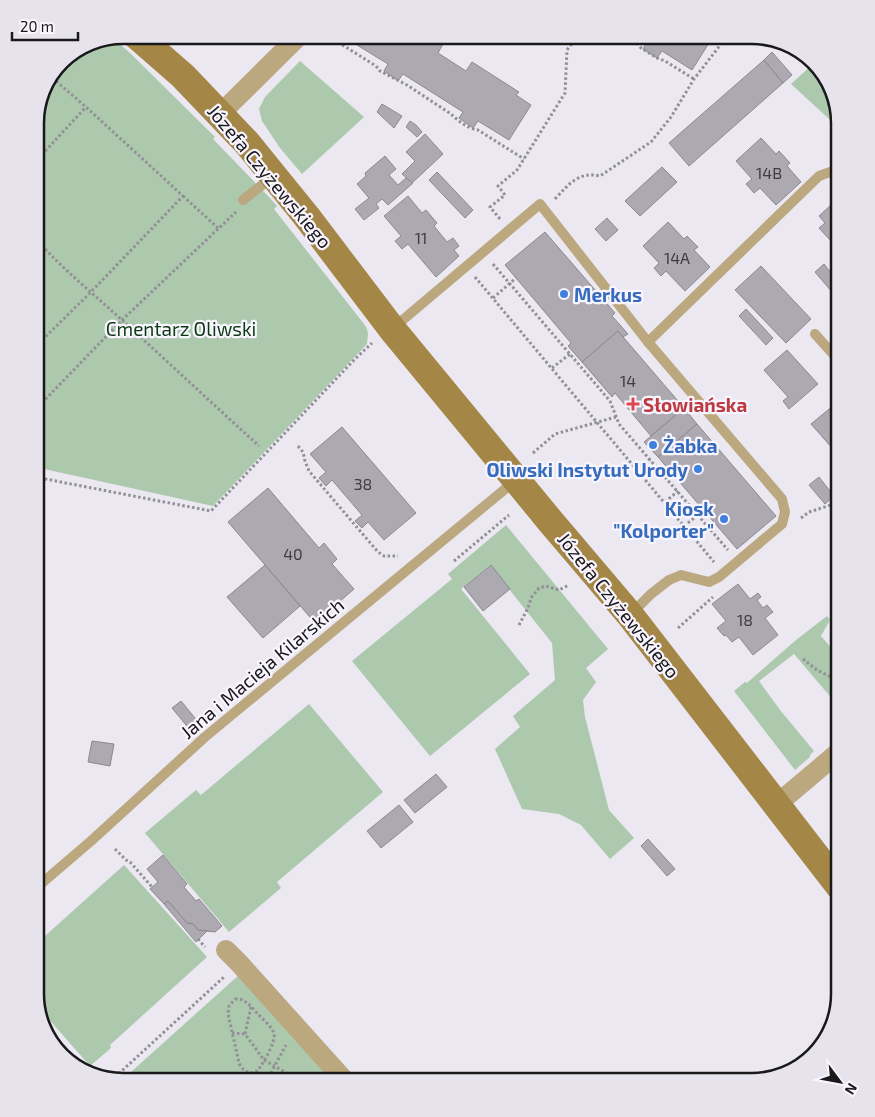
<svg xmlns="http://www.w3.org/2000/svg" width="875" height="1117" font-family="'Exo 2',sans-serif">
<rect width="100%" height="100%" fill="#ebe8f1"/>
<g fill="#acc8ad">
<polygon points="113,38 130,53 215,137 213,139 269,197 277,206 274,209 364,324 367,329 368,334 367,344 213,506 35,467 35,116 44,84 65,57"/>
<polygon points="300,61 364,117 302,174 280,148 262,121 259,109 265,97"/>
<polygon points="814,63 825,74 840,122 840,129 791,84"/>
<polygon points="506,525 608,649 586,668 596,682 583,700 585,717 609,810 634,838 610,859 581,825 559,814 522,809 495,749 520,727 513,716 555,680 552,643 490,565 461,589 530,674 430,756 352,661 452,579 448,574"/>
<polygon points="827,616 830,620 821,636 840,658 840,708 794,654 759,681 780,710 814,751 810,755 810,757 795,770 734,691 745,682 747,683 796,640"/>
<polygon points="309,704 383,792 277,882 281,888 229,932 145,833 196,790 201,795"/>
<polygon points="124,865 207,957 110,1045 111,1048 90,1066 39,1008 35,994 35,945"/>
<polygon points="240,974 337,1082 121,1082 131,1072"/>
</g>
<g fill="#aca9b1" stroke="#8c8990">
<polygon points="363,35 428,35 443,44 438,53 466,71 472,62 519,92 516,95 531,105 509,140 478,121 473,128 459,118 463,112 403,74 398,81 384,71 388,64 357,45"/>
<polygon points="636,35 714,35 692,70 662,51 657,58 643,49 647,42"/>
<polygon points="772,52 792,75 783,83 764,60"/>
<polygon points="764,60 783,83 689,166 669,143"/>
<polygon points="382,104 402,116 394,128 377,112"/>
<polygon points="410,121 416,125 422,132 417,137 406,127"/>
<polygon points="425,134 443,154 412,183 402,174 415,161 406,152"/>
<polygon points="761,138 776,154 779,151 790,163 787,166 801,182 776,205 760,188 754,193 746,184 752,179 736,161"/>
<polygon points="385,156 396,169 389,175 398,185 406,178 413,183 388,205 382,199 376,204 379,208 364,220 355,209 369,198 357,184 366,176 365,173"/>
<polygon points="662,167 677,182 640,216 625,201"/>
<polygon points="437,172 473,210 465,218 429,180"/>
<polygon points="408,196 422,213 426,210 437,223 434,226 447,242 453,238 459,246 454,250 459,256 436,277 408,244 402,249 395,241 401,236 384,216"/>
<polygon points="832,204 838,211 840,210 840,251 819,228 825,223 819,216"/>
<polygon points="607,218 618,230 606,241 595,229"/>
<polygon points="668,222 684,239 687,236 698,247 694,250 710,267 685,291 666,271 661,276 654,268 659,263 643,246"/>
<polygon points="545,232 615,313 612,316 628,334 623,337 618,331 582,362 568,346 571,343 505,265"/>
<polygon points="824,264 840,284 840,297 838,299 815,272"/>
<polygon points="761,266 811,319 786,343 735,290"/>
<polygon points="840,303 840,321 831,311"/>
<polygon points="746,309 773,338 766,345 739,316"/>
<polygon points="618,331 684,408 651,436 615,393 612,397 582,362"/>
<polygon points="787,350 818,384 789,409 783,401 788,397 764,370"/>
<polygon points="834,405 840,412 840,457 811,424"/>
<polygon points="684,408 697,424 658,457 644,442"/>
<polygon points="697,424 776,516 737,549 658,457"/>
<polygon points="342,427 416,513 384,540 368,522 362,528 355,521 362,515 332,480 326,486 319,478 326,472 310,454"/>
<polygon points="819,477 834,496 825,504 809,485"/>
<polygon points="268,488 319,548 324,543 337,559 332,564 354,589 315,623 228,522"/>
<polygon points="265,565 300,606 263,638 227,597"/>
<polygon points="491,565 510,589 483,611 464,587"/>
<polygon points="35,582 41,583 35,618"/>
<polygon points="738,584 750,599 758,593 761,597 757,600 763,608 767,605 773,612 765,618 778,635 753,655 739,637 732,642 726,635 724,636 717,628 726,621 712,604"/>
<polygon points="181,701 200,724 191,731 172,708"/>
<polygon points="92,741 114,744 110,766 88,762"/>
<polygon points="436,774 447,787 415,813 404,800"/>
<polygon points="399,805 413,822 381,848 367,831"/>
<polygon points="648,839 675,869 667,876 641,846"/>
<polygon points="163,855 187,884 184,887 196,901 199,899 222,926 215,932 198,930 193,924 187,923 168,901 164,904 150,889 158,882 147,869"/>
<polygon points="168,901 187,923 193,924 198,930 207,931 196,942 164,904"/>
</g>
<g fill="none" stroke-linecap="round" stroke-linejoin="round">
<g stroke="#929097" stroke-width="3" stroke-dasharray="2.5 2.5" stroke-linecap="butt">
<path d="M332,35L333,39L376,66L380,71L407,85L451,114C458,121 469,129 478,130L524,159"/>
<polyline points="624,35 637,43 641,48 657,58 665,61 694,79"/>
<polyline points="35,162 86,107"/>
<polyline points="183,196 218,228"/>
<path d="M555,199C569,184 579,171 600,176L651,142L671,117L694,79L728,35"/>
<polyline points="500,219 490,207 505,195 498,186 517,170 565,93 567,50 578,35"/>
<path d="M35,238C62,269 94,294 124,322C169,363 214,405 259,446"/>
<polyline points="493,264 610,401 619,424 728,550"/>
<polyline points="475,277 714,562"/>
<polyline points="493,298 516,278"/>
<polyline points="35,347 90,293 183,196 86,107 50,76"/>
<polyline points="552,368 570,354"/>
<polyline points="35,410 122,320 236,212"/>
<polyline points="298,446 303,452 305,461 309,471 378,552 384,556 398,556"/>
<polyline points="533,453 555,434 616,417"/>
<polyline points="637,470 650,459"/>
<polyline points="35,477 211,511 355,359 372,343"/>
<polyline points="665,502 678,491"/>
<polyline points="801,518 809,512 834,504 840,499"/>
<polyline points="684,526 698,515"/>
<polyline points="454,561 509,515"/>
<polyline points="519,625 528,608 531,598 539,588 546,586 559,590 569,585"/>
<polyline points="678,628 713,597"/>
<polyline points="803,659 817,670 831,677 840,685"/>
<polyline points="115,849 126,860 130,862 152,887"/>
<polyline points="198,939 205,947"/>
<path d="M235,999C245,998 250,1006 257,1013C262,1019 272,1026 274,1034C276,1041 263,1064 258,1070C251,1076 242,1071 239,1063L228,1014L229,1006Z"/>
<polyline points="251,1007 245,1034 264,1060 302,1082"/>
<polyline points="232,1033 245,1034"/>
<polyline points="117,1080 114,1078 224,977"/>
<polyline points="266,1082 286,1045"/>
</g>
<g stroke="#bca87f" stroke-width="10">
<polyline points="243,200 272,177"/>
<polyline points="392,329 540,204 648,342 819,176 833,171 840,172"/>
<polyline points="815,334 840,362"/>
<polyline points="631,614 651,594 669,580 681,575 709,582 719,577 782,524 785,512 782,499 648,342"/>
<polyline points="35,889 91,841 205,737 516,480"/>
</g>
<g stroke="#bca87f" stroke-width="20">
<polyline points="220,114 300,35"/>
<polyline points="776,805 840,751"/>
<polyline points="226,950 239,963 346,1082"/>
</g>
<polyline stroke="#a48646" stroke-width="28" points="136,35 183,76 247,143 307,217 392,329 551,522 630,615 840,887"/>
</g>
<g fill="#3f7fe0" stroke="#f9f5fe" stroke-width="2">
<circle cx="564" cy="294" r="5"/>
<circle cx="653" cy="445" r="5"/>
<circle cx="698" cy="469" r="5"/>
<circle cx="724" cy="519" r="5"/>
</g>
<path fill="#e0444e" stroke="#f9f5fe" stroke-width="2" d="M630.5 396.5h5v5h5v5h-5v5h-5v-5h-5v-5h5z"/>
<g text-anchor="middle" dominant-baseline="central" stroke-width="4.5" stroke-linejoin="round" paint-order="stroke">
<g font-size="16" fill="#3e3c40">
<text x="769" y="172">14B</text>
<text x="421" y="237">11</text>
<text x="677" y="257">14A</text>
<text x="628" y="380">14</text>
<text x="363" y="483">38</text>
<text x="293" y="553">40</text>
<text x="745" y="619">18</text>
</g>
<g font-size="19" fill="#19181b" stroke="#f9f5fe">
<text transform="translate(270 176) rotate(50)">Józefa Czyżewskiego</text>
<text transform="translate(619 605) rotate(51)">Józefa Czyżewskiego</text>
<text transform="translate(262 668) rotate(-40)">Jana i Macieja Kilarskich</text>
</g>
<g font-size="19" font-weight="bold" fill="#366cbe" stroke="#f9f5fe" text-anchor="start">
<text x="574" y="294">Merkus</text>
<text x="663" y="445">Żabka</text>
<text x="688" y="469" text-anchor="end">Oliwski Instytut Urody</text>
<text x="714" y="508" text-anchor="end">Kiosk<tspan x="714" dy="22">"Kolporter"</tspan></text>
</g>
<g font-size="19" fill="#0b3a12" stroke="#f9f5fe">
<text x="181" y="328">Cmentarz Oliwski</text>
</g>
<g font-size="19" font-weight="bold" fill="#be3a42" stroke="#f9f5fe" text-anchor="start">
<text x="643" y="404">Słowiańska</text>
</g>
</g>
<path d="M0 0H875V1117H0ZM123 44H752A79 79 0 0 1 831 123V994A79 79 0 0 1 752 1073H123A79 79 0 0 1 44 994V123A79 79 0 0 1 123 44Z" fill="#e7e3ec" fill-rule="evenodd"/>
<path fill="none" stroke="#19181b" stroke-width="2.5" d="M123 44H752A79 79 0 0 1 831 123V994A79 79 0 0 1 752 1073H123A79 79 0 0 1 44 994V123A79 79 0 0 1 123 44Z"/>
<g transform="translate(840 1082) rotate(122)" stroke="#f9f5fe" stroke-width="4" paint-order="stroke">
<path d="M0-4L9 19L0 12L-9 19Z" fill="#19181b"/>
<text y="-8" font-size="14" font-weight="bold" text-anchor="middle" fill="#19181b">N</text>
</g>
<path d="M12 32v8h66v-8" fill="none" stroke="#19181b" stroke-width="2.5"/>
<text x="20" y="32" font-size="15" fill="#19181b" stroke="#f9f5fe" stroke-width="4" paint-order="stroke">20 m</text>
</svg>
